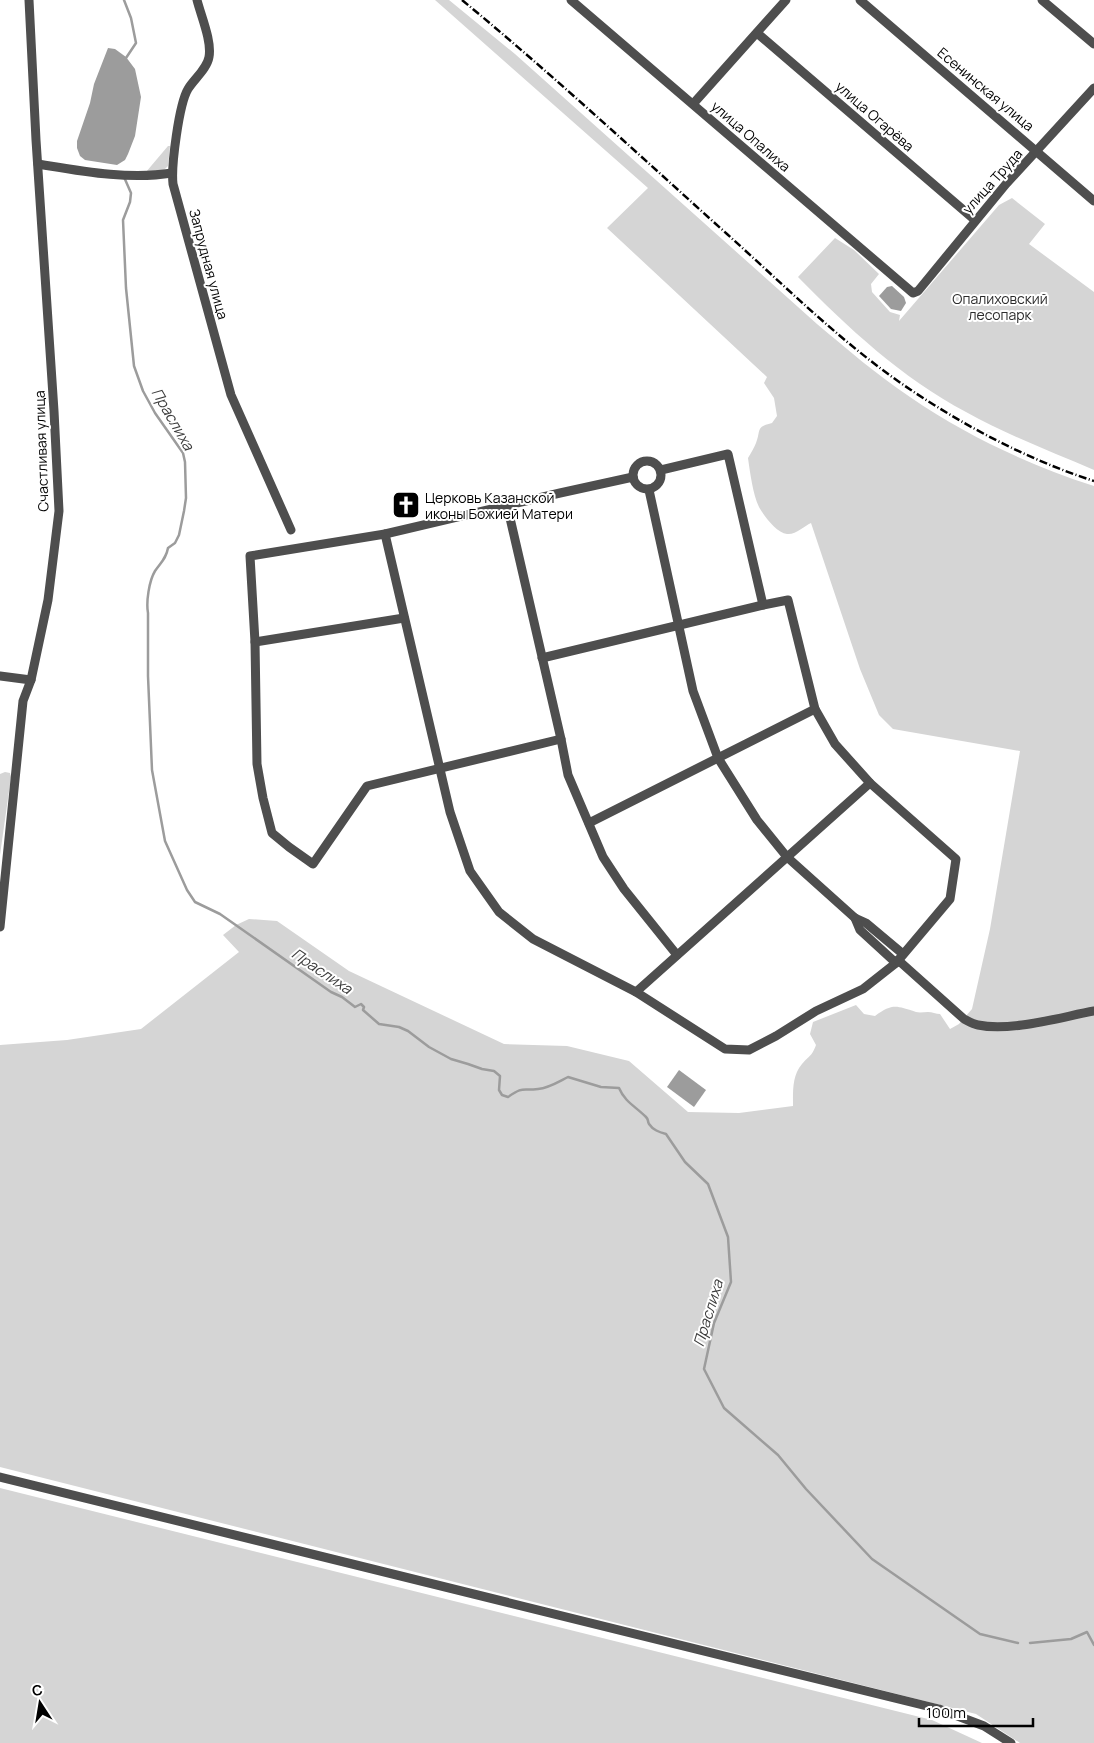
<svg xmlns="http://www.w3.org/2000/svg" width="1094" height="1743" font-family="Manrope,sans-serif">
<rect width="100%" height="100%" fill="#fff"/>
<g fill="#d5d5d5">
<path d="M435,0H449L515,54L817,324C847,349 877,375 910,397C967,436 1029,465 1094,486V1743H1020L976,1714L0,1467V1045L67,1040L141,1029L239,952L223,935L236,925L249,919L277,921L349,971L504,1044L567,1046L629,1061L688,1112L739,1113L793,1106C793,1091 792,1076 802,1064C810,1055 812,1056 816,1045L810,1034L813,1022L856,1005L864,1014L875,1016C893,1003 896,1006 916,1012C920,1013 924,1012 928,1012C932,1012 936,1014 940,1014L950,1029L959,1024L972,1009L990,929L1020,751L893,729L879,715L860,669L811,523C804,526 796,535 787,534C777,533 764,516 759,507C753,495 750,472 748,458C751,453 754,448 756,443C761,431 755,427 772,423L777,416L774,398L764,383L767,377L607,228L648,188Z"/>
<polygon points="168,146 170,146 168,166 162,172 146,172"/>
<path d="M1012,198L1045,224L1029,244L1094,292V470C1052,452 1005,434 966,412C902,378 848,328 798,277L835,238L854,250L879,274L871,284L872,292L890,312L900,315L899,321L999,205Z"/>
<polygon points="5,772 10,773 11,777 0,855 0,774"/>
<polygon points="0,1488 932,1720 982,1743 0,1743"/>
</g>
<g fill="#9c9c9c">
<polygon points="108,48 115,49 126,57 135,69 141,97 135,136 128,154 125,160 117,165 85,160 80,156 77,148 77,141 90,103 94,84"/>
<polygon points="892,286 904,297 906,303 901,311 891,309 879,296 887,287"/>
<polygon points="679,1070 706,1090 694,1107 667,1087"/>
</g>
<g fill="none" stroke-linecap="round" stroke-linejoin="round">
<g stroke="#9c9c9c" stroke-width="2.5">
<polyline points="124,0 131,18 136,43 126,58"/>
<path d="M124,177L131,193L130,202L123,220L126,288L134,366L143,391L155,413L183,453L185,462L186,498L184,511L179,535L175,543L168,548C166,559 161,562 155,571C149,581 146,602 148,613V676L152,770L165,841L187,890L195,902L220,914L331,992L342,997L355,1007L361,1004L364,1007L363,1010L379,1024L399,1027L408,1031L429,1047L451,1059L468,1064L482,1069L494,1071L500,1076L499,1090L502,1095L508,1097C524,1086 521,1091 538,1089C549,1088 558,1082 568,1077L601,1087L619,1088C625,1102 635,1106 646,1117C649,1120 647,1120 649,1124C653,1130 659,1132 666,1134L685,1162L708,1184L728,1237L731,1282L714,1323L704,1369L724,1408L778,1455L806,1489L872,1559L980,1634L1018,1643"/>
<polyline points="1030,1643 1071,1639 1087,1632 1094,1645"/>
</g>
<g stroke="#4e4e4e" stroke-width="9">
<path d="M197,0C201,16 212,41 209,57C207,69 194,79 188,89C179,104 171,166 173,184L231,395L291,530"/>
<polyline points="571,0 913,293 918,291 1006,184 1094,88"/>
<polyline points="860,0 1094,201"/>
<polyline points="1042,0 1094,44"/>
<polyline points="757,33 975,220"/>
<polyline points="693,104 786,0"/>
<path d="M38,164C81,171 128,180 172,173"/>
<circle cx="647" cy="475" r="14"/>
<polyline points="661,470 728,454 763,605"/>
<polyline points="649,490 693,691 718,758 757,820 787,857 855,918 866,923 903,954"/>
<polyline points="507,505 561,739 568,775 603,857 624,889 677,955"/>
<polyline points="385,534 450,812 470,871 499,912 533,939 636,992 725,1049 749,1050 776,1036 816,1011 863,989 896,963 950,899 956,859 870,783 835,744 815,709 788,600 763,605 542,658"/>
<polyline points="255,642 404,618"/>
<polyline points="0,676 31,680"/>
<polyline points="561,739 367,786 313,864 289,847 272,833 263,798 257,764 255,642 250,556 385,534 560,493 633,477"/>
<polyline points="589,823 815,709"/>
<polyline points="855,918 860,930 896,963"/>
<polyline points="0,927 23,701 31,680 48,600 59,511 54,411 36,140 29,0"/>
<path d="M898,960L964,1019C968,1021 973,1024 978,1025C1011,1032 1061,1017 1094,1011"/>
<polyline points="636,992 870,783"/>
<polyline points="0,1477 939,1709 984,1726 1011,1743"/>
</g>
<path stroke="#000" stroke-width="2.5" stroke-dasharray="8 2.5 1 2.5" stroke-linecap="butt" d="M462,0C553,75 639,155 727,234C785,286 846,347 911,390C968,428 1029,460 1094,481"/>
</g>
<defs>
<g id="church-square" transform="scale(1.4375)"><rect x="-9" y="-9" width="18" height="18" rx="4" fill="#000" stroke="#fff"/><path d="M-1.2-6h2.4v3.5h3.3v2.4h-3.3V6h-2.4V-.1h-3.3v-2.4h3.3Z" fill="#fff"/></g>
</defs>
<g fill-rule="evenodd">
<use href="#church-square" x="406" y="505"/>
</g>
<g text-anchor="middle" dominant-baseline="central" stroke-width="4" stroke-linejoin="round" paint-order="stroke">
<g font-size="14" fill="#000" stroke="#fff">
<text transform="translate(986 89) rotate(40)">Есенинская улица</text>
<text transform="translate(875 116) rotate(41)">улица Огарёва</text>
<text transform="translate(751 136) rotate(41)">улица Опалиха</text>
<text transform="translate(992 181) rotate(-48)">улица Труда</text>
<text transform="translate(209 264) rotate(75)">Запрудная улица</text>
<text transform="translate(41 451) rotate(-92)">Счастливая улица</text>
</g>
<g font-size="14" fill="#2c2c2c" stroke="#fff">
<text x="1000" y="298">Опалиховский<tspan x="1000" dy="16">лесопарк</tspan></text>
</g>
<g font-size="14" fill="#000" stroke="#fff" text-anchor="start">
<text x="425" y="497">Церковь Казанской<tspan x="425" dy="16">иконы Божией Матери</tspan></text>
</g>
<g font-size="15" font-style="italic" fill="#3d3d3d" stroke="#fff">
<text transform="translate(173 419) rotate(60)">Праслиха</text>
<text transform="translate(322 971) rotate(34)">Праслиха</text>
<text transform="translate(708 1313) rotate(-73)">Праслиха</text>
</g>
</g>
<g transform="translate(40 1703) rotate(348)" stroke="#ffffff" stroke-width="4" paint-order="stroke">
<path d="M0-4L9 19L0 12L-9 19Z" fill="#000000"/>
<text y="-8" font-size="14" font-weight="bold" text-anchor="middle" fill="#000000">С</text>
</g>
<path d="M919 1718v8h114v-8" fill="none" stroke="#000000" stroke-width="2.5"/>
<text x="926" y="1718" font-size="15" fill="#000000" stroke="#ffffff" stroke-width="4" paint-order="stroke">100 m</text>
</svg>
